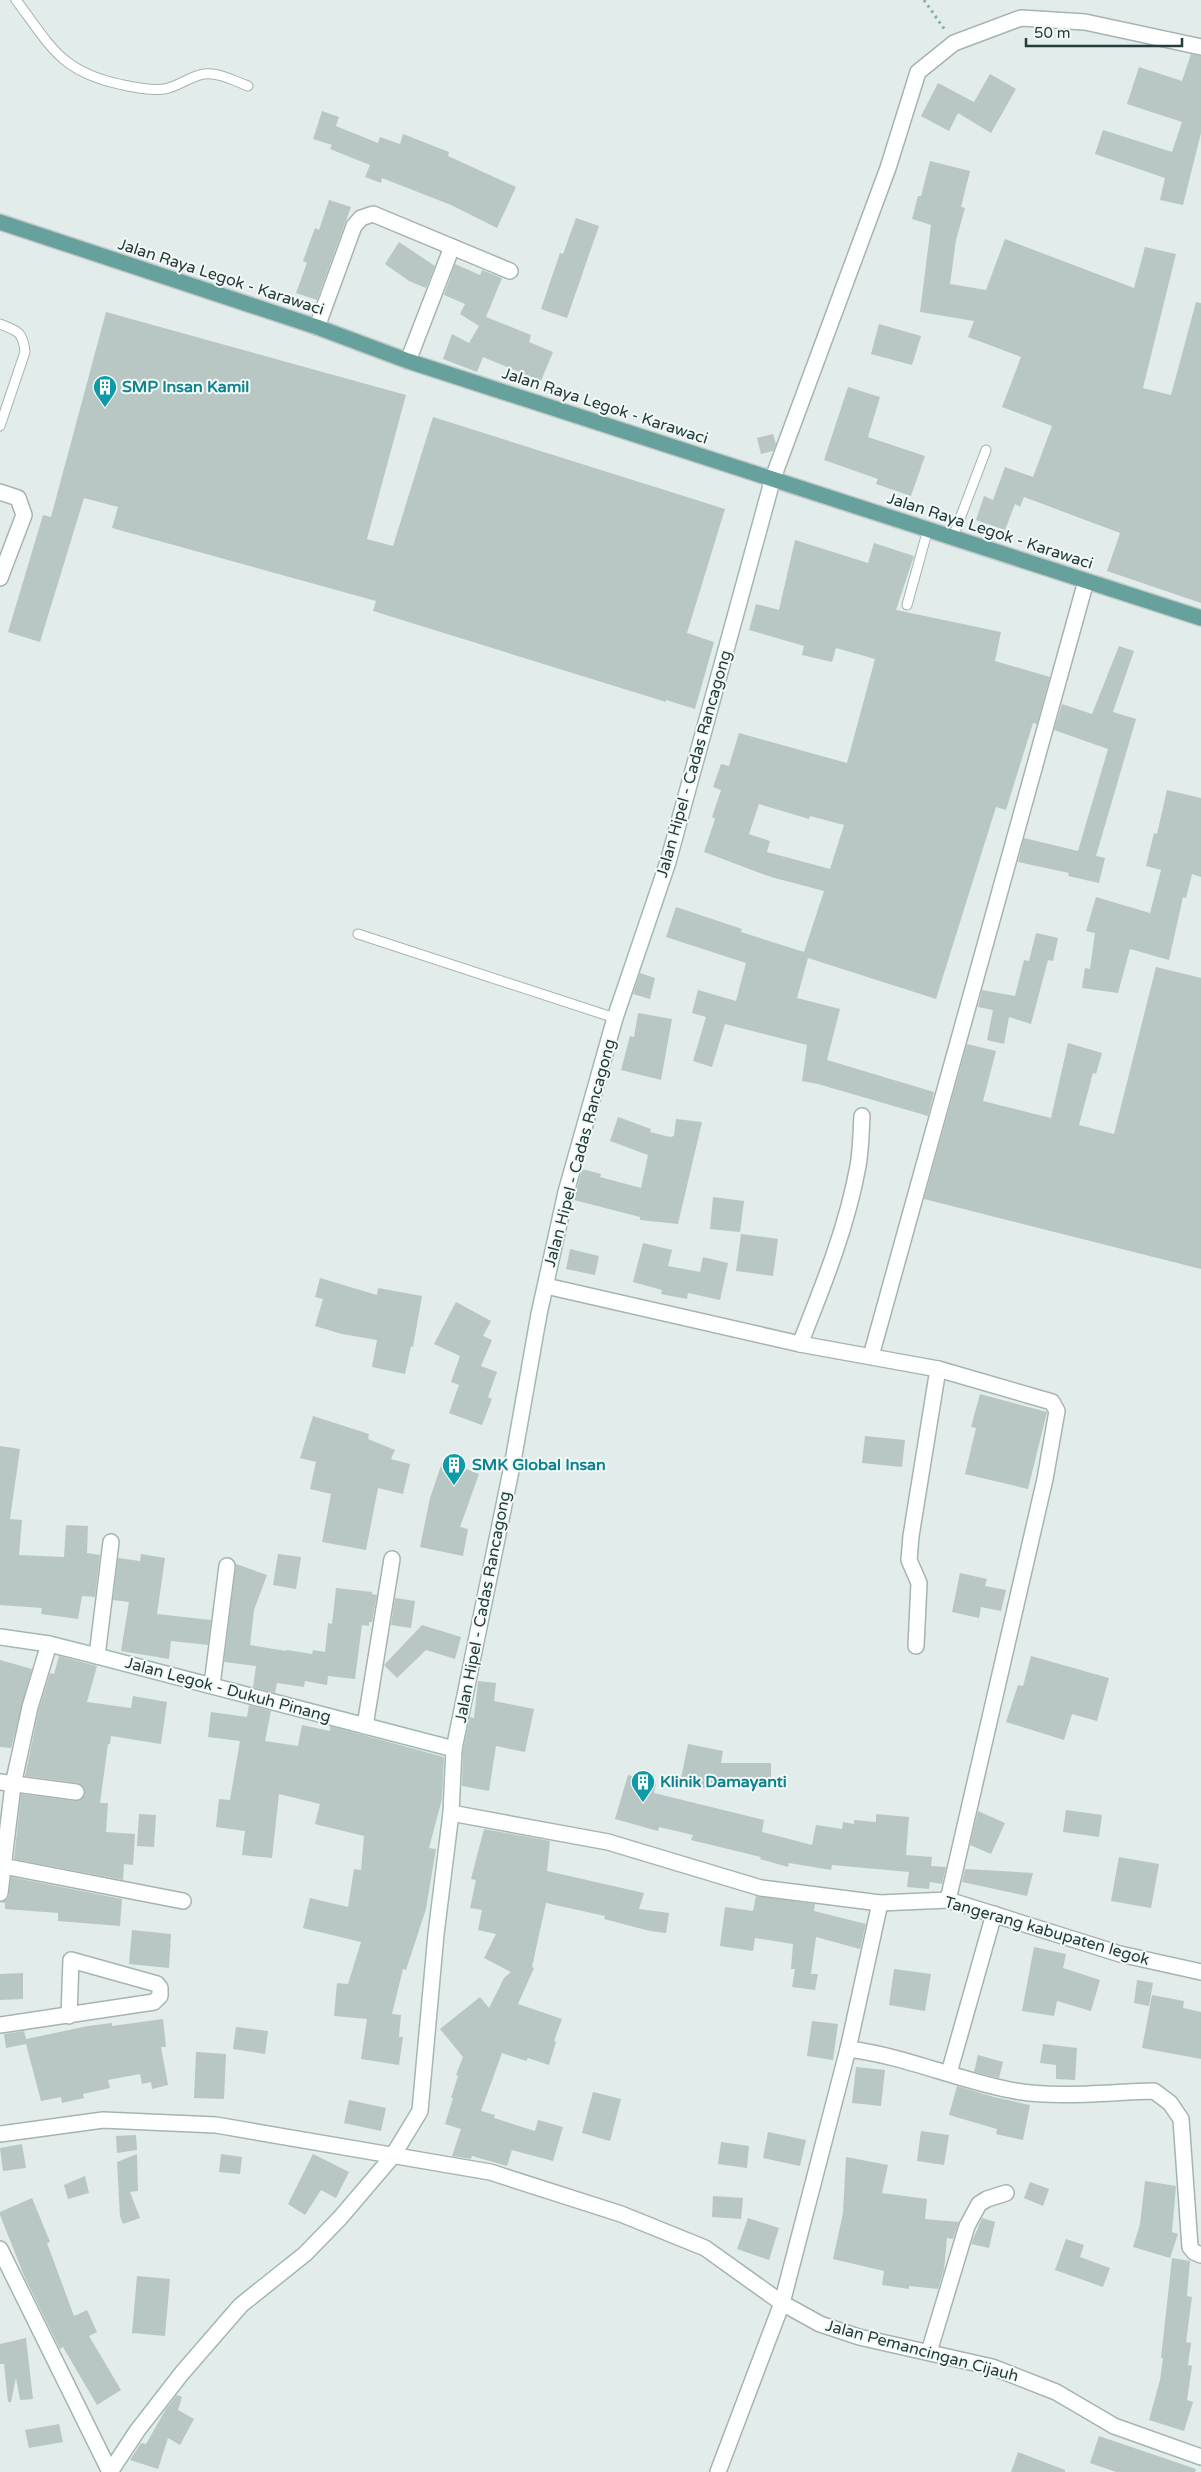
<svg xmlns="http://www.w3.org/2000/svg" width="1201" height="2472" font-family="'Varela Round',sans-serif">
<rect width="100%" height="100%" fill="#e2ecea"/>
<g fill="#b8c7c3" fill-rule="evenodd">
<polygon points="1191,54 1201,56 1201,133 1183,205 1160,200 1165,178 1095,154 1103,130 1172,152 1182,122 1127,104 1139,67 1182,81"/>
<polygon points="990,74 1016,89 991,133 958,113 949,131 921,116 938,83 974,102"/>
<polygon points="322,111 339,117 336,126 378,143 380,137 400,144 403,134 449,152 448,156 516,187 497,228 451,205 382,178 381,183 365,177 370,165 330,149 332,145 313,139"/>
<polygon points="930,161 970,171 961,207 965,208 956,240 950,284 986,290 1005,239 1134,288 1145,247 1176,254 1143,388 1171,395 1196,302 1201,303 1201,603 1107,571 1120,533 1024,497 1020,507 1015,504 1005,530 976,520 984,496 993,500 1005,467 1033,477 1052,426 1002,407 1021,357 968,337 974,321 920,312 931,225 912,219 918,196 921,196"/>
<polygon points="329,200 351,207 317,300 296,293 307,263 303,261 315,228 319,230"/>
<polygon points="576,218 599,226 567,318 541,309 560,253 563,254"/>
<polygon points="399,242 435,266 426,288 409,281 385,264"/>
<polygon points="455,264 480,275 482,270 502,278 486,317 531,335 529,342 553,352 541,381 483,357 477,372 443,359 452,334 469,343 479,326 460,314 465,304 444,295"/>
<polygon points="106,312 406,395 367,539 393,546 433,417 725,509 687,633 714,642 695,709 666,700 666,702 373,611 376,601 112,528 118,507 84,498 40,642 8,632 43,515 51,517"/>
<polygon points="879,324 921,336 912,365 871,354"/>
<polygon points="848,387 880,397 868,437 925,456 911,496 876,484 878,479 824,460"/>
<polygon points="773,434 776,444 773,451 761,454 757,438"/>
<path d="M795,540L868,563L874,543L914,556L896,610L1001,632L995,661L1050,677L1037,724L1033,723L1006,810L996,807L936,999L808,958L797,998L840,1009L827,1060L934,1092L928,1116L818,1084L802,1081L807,1045L725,1024L712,1067L693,1061L706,1017L692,1013L698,990L736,1001L746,963L666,937L676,907L742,929L741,932L804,952L824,891L771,877L704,852L715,819L712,817L721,790L713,787L721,764L729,766L739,733L847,763L875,659L836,648L832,662L802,655L804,646L749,630L756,604L779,610ZM759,804L809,819L810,816L844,825L830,869L767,852L770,841L749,834Z"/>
<polygon points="1119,646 1134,651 1113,712 1136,719 1096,856 1105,858 1099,883 1068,876 1069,873 1018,862 1024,838 1078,851 1108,749 1054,730 1062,704 1092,714"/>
<polygon points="1167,790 1201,798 1201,877 1192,874 1186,898 1183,897 1169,960 1130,949 1118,993 1082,988 1085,968 1090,969 1095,933 1086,931 1096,897 1150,913 1161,870 1146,866 1154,833 1157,834"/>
<polygon points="1036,933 1058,938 1053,961 1048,960 1031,1024 1009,1017 1004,1044 987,1040 993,1010 978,1007 982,990 1015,996 1024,960 1029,961"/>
<polygon points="1156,967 1201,978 1201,1269 924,1199 967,1044 996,1051 983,1101 1051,1118 1068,1043 1102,1053 1096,1074 1093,1073 1079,1125 1114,1134"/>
<polygon points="640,973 655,978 650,999 633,994"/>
<polygon points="638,1013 672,1019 661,1080 621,1070 630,1036 634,1037"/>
<polygon points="618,1117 651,1129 650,1132 670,1137 674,1136 676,1119 702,1122 678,1224 640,1220 640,1217 574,1200 582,1169 601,1174 600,1177 641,1188 648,1155 610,1141"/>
<polygon points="713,1197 744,1201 740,1232 710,1229"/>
<polygon points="741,1234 778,1239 773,1276 736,1271"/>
<polygon points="643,1243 672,1250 668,1266 700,1272 703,1257 728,1263 720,1300 688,1293 687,1299 661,1294 662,1290 633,1282"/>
<polygon points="570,1249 599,1256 595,1275 566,1269"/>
<polygon points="320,1278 377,1295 378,1288 422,1296 413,1347 411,1346 405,1374 372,1367 377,1340 342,1334 315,1326 323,1299 315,1297"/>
<polygon points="456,1302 491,1321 483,1336 492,1340 481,1366 497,1372 488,1397 492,1399 482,1425 449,1413 459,1385 451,1382 460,1356 434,1344"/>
<polygon points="980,1394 1047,1412 1028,1489 965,1474 976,1428 971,1427"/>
<polygon points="313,1416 369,1434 368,1439 395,1450 391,1459 410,1464 403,1494 378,1488 366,1550 322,1542 331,1494 310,1489 316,1462 300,1458"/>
<polygon points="865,1436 905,1440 902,1467 862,1463"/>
<polygon points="0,1446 20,1449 10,1519 22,1520 19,1555 64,1557 66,1525 88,1526 87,1553 100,1555 95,1597 82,1596 78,1619 41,1614 42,1608 0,1605"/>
<polygon points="443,1460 479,1474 460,1527 468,1529 463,1556 420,1547 430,1498"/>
<polygon points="141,1554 165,1558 157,1614 211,1620 208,1645 171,1641 169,1659 121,1651 129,1602 113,1600 118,1558 140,1561"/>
<polygon points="278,1554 301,1557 296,1589 273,1585"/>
<polygon points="236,1564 267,1575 254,1610 250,1645 286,1651 287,1650 312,1654 313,1650 325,1652 328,1623 332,1624 336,1588 372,1592 372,1594 377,1595 372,1622 369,1622 369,1626 362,1625 355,1679 328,1676 327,1685 305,1681 304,1687 277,1683 275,1693 253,1687 256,1666 224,1662"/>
<polygon points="960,1573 987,1579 985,1586 1006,1590 1001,1611 981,1607 979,1618 952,1612"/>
<polygon points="395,1598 415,1601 411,1628 391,1625"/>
<polygon points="422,1625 461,1637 455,1659 426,1650 397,1678 384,1665"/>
<polygon points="59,1656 97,1666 87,1702 131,1708 133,1696 167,1702 161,1744 111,1736 110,1744 108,1744 100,1803 108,1803 106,1832 135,1834 133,1865 124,1864 123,1880 14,1859 21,1794 75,1801 80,1800 85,1794 84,1788 78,1783 25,1776 39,1709 50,1673 54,1674"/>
<polygon points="1031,1656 1109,1678 1097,1721 1072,1714 1064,1740 1006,1722 1018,1685 1023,1686"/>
<polygon points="0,1660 32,1669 11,1748 0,1747"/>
<polygon points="478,1681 496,1683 494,1701 534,1709 525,1752 496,1746 489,1791 462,1786 463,1750 470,1717 474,1718"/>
<polygon points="249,1705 271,1711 265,1741 298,1746 302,1725 330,1731 330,1726 444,1757 442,1799 429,1848 436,1849 426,1909 406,1970 403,1969 392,2014 401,2015 399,2037 403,2037 399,2065 361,2059 367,2019 334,2016 337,1983 348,1984 361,1942 303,1928 310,1898 348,1907 354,1869 361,1870 364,1836 315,1824 320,1804 279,1794 272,1858 242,1855 245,1831 216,1827 219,1799 230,1800 240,1741 208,1737 211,1712 247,1717"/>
<polygon points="688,1744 723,1751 721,1763 771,1763 771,1788 679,1788"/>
<polygon points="628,1775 656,1783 654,1793 764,1820 762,1832 812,1845 816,1825 842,1829 843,1822 854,1824 854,1820 876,1822 876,1814 909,1817 906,1855 932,1857 931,1866 946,1867 942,1884 930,1882 929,1889 907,1887 909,1872 832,1865 831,1870 789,1863 788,1867 760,1859 761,1857 691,1840 693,1835 659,1827 658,1831 615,1819"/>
<polygon points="1066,1810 1102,1815 1099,1837 1063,1832"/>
<polygon points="978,1811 1005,1823 991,1854 970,1845"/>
<polygon points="139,1814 156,1815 154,1847 137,1846"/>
<polygon points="484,1829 550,1841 547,1871 644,1893 639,1909 669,1913 666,1933 650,1931 604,1919 605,1916 546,1903 532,1967 534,1968 518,2004 562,2019 554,2041 556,2042 549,2065 528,2058 526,2061 502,2053 481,2111 495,2115 494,2118 535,2131 538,2120 563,2127 553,2161 512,2150 507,2166 472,2156 471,2159 452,2156 461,2129 445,2124 453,2098 451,2098 458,2076 456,2075 463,2057 440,2029 480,1997 489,2008 504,1978 511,1972 484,1958 496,1934 478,1930 482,1910 470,1908 476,1880 471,1879"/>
<polygon points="1119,1857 1159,1864 1151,1908 1111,1901"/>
<polygon points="965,1869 1033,1873 1027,1896 962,1882"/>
<polygon points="11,1877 122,1899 120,1926 58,1921 58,1913 5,1909 5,1903 0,1902 8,1898"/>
<polygon points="756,1896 815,1904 814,1911 866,1924 860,1949 816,1937 811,1974 818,1974 815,1990 792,1987 795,1969 791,1969 793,1944 755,1938 753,1951 720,1946 725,1907 753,1911"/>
<polygon points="132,1930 171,1934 169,1968 129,1964"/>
<polygon points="1034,1947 1066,1954 1063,1968 1100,1980 1091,2011 1057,2001 1054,2016 1022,2011"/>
<polygon points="894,1969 931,1974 925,2011 889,2005"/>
<polygon points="23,1973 23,1999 0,2000 0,1974"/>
<polygon points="1137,1980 1153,1983 1149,2006 1134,2003"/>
<polygon points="1152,1995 1184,2001 1183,2008 1201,2012 1201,2059 1142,2048"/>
<polygon points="163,2019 166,2047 161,2047 168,2085 152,2089 151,2082 142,2084 140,2074 108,2080 110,2088 83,2094 84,2098 62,2103 61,2097 41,2101 26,2044 6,2048 4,2034 24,2031 26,2039 88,2026 112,2023 112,2026"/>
<polygon points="812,2021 838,2024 833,2060 807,2056"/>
<polygon points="236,2027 268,2031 265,2054 233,2049"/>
<polygon points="1043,2044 1077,2048 1075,2080 1056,2079 1056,2065 1040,2063"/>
<polygon points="196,2052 226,2054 224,2099 194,2098"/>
<polygon points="978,2055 1003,2062 999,2078 974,2072"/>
<polygon points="856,2067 885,2070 881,2106 852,2103"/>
<polygon points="957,2086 994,2097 1030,2105 1023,2140 996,2134 997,2129 949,2115"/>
<polygon points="593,2092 621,2099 610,2141 582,2133"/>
<polygon points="349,2100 386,2108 381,2131 344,2123"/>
<polygon points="921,2131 949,2135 944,2165 917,2161"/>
<polygon points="768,2132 806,2140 800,2166 763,2158"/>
<polygon points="136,2135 137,2150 117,2153 116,2136"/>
<polygon points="721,2142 749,2146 747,2168 718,2164"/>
<polygon points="22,2144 26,2168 3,2171 0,2148"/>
<polygon points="137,2154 138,2191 130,2192 140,2218 123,2224 120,2216 117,2162"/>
<polygon points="221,2154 242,2157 240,2174 219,2172"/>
<polygon points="313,2154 349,2172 336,2198 321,2190 305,2215 288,2204"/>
<polygon points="846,2157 888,2165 882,2193 927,2199 925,2219 959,2222 953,2239 947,2238 944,2270 938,2289 909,2286 909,2289 882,2285 884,2271 833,2259 843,2213"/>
<polygon points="85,2176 89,2193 68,2199 64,2185"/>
<polygon points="1145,2181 1176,2186 1172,2232 1178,2234 1170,2258 1133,2247 1140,2224"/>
<polygon points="1030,2182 1049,2189 1043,2206 1024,2198"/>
<polygon points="713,2196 743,2198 741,2219 712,2217"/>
<polygon points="32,2198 50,2242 47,2243 74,2316 87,2310 97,2332 89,2336 121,2390 97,2405 63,2347 60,2349 25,2278 0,2215 0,2212"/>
<polygon points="748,2218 779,2228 769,2260 737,2249"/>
<polygon points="982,2218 995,2222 989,2248 971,2244"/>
<polygon points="1066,2239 1084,2245 1080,2257 1110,2268 1103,2287 1055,2270"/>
<polygon points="1172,2258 1190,2261 1187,2296 1192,2297 1186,2342 1191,2343 1188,2365 1192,2366 1187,2400 1193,2402 1184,2431 1149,2420 1160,2380 1163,2358 1161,2358"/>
<polygon points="137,2276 170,2279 165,2336 132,2333"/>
<polygon points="26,2338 33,2399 20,2400 16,2378 11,2402 8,2402 4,2364 0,2364 0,2344"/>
<polygon points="177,2395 182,2397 178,2410 194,2419 180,2445 168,2438 158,2469 130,2460 141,2443 146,2444 166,2409"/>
<polygon points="59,2424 63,2442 29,2448 25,2430"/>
<polygon points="1099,2436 1196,2469 1195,2472 1116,2472 1090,2463"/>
<polygon points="1018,2452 1065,2470 1065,2472 1011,2472"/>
</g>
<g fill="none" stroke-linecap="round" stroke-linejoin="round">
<g stroke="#a5b4b2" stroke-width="11">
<g id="lane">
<path d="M16,0C50,45 60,71 119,84C133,87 150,91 164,89C178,87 190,76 204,74C218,72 235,81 248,86"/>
<path d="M0,324C18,331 23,332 25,352L0,426"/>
<polyline points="953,537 986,450"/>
<polyline points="907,605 928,529"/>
<polyline points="358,934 615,1018"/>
</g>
</g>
<g stroke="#a5b4b2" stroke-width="18">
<g id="street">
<polyline points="317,327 354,226 361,218 373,214 510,271"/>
<polyline points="408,361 452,247"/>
<polyline points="773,478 888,168 918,72 954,43 1021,18 1085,22 1201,47"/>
<polyline points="0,492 18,498 24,515 0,578"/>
<polyline points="546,1286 800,1344 938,1369 1052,1402 1057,1411 1045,1479 948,1900"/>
<path d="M800,1344C823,1286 847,1227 858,1166C861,1150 861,1132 862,1116"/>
<polyline points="871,1356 1086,581"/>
<polyline points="916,1646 919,1583 909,1560 911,1536 938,1369"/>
<polyline points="97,1656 111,1542"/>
<polyline points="212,1685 227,1566"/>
<polyline points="365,1726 392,1559"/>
<polyline points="0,1782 76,1792"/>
<polyline points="451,1813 608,1842 761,1888 880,1903 948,1900 1120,1954 1201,1972"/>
<polyline points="3,1866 183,1901"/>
<polyline points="0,1893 13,1785 30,1707 49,1644"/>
<polyline points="0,2025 154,2002 160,1996 160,1988 157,1984 71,1960 69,2016"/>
<path d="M848,2049C905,2056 954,2079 1010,2090C1056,2099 1107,2092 1154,2091L1170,2103L1181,2119L1190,2247L1194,2252L1201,2255"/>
<polyline points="949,2073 994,1914"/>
<polyline points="0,2134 103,2120 216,2125 490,2172 621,2214 705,2248 782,2303 820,2324 859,2337 992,2367 1056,2392 1114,2426 1201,2457"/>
<polyline points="0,2249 110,2472"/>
<polyline points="929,2352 967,2226 979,2204 987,2199 1006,2193"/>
<polyline points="718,2472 782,2303 848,2049 880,1903"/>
</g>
</g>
<g stroke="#a1b8b4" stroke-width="18">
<g id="secondary">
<polyline points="0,1637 49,1644 97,1656 454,1749"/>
<polyline points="110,2472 137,2431 182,2373 241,2305 305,2254 340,2218 392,2157 420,2111 436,1934 451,1813 454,1749 513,1461 539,1314 566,1192 615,1018 668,862 773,478"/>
</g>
</g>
<g stroke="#c1c9c8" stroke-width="18">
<polyline id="primary" points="0,222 317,327 408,361 1201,618"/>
</g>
<polyline stroke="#83afab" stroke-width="3" stroke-dasharray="2.5 4" stroke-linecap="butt" points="924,0 945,30"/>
<use href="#lane" stroke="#fff" stroke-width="9"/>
<use href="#street" stroke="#fff" stroke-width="15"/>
<use href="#secondary" stroke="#fff" stroke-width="15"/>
<use href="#primary" stroke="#67a19e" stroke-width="15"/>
</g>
<defs>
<g id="building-pin" transform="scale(1.25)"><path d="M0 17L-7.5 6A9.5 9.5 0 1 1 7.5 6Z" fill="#0f9aa8" stroke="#f3f9f7"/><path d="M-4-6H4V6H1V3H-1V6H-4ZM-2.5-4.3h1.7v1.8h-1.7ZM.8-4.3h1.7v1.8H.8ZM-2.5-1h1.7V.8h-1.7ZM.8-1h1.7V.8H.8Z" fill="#fff"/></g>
</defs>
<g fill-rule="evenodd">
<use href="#building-pin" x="105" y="387"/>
<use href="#building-pin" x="454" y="1465"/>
<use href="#building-pin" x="643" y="1782"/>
</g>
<g text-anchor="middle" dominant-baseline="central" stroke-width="4" stroke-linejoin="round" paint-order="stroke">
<g font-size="16" fill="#223d3b" stroke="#f3f9f7">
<text transform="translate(221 277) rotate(18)">Jalan Raya Legok - Karawaci</text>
<text transform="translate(605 406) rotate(18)">Jalan Raya Legok - Karawaci</text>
<text transform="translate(990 531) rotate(18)">Jalan Raya Legok - Karawaci</text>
<text transform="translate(694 764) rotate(-74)">Jalan Hipel - Cadas Rancagong</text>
<text transform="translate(580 1153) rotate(-75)">Jalan Hipel - Cadas Rancagong</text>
<text transform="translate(483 1607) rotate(-79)">Jalan Hipel - Cadas Rancagong</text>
<text transform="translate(228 1690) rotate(15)">Jalan Legok - Dukuh Pinang</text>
<text transform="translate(1047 1931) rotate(16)">Tangerang kabupaten legok</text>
<text transform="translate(922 2351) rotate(15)">Jalan Pemancingan Cijauh</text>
</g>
<g font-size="16" font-weight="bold" fill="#0d838f" stroke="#f3f9f7" text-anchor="start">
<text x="122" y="387">SMP Insan Kamil</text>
<text x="472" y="1465">SMK Global Insan</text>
<text x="660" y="1782">Klinik Damayanti</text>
</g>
</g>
<path d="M1026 38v8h156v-8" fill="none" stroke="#223d3b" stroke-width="2.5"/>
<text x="1034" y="38" font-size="15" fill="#223d3b" stroke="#f3f9f7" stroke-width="4" paint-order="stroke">50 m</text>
</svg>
